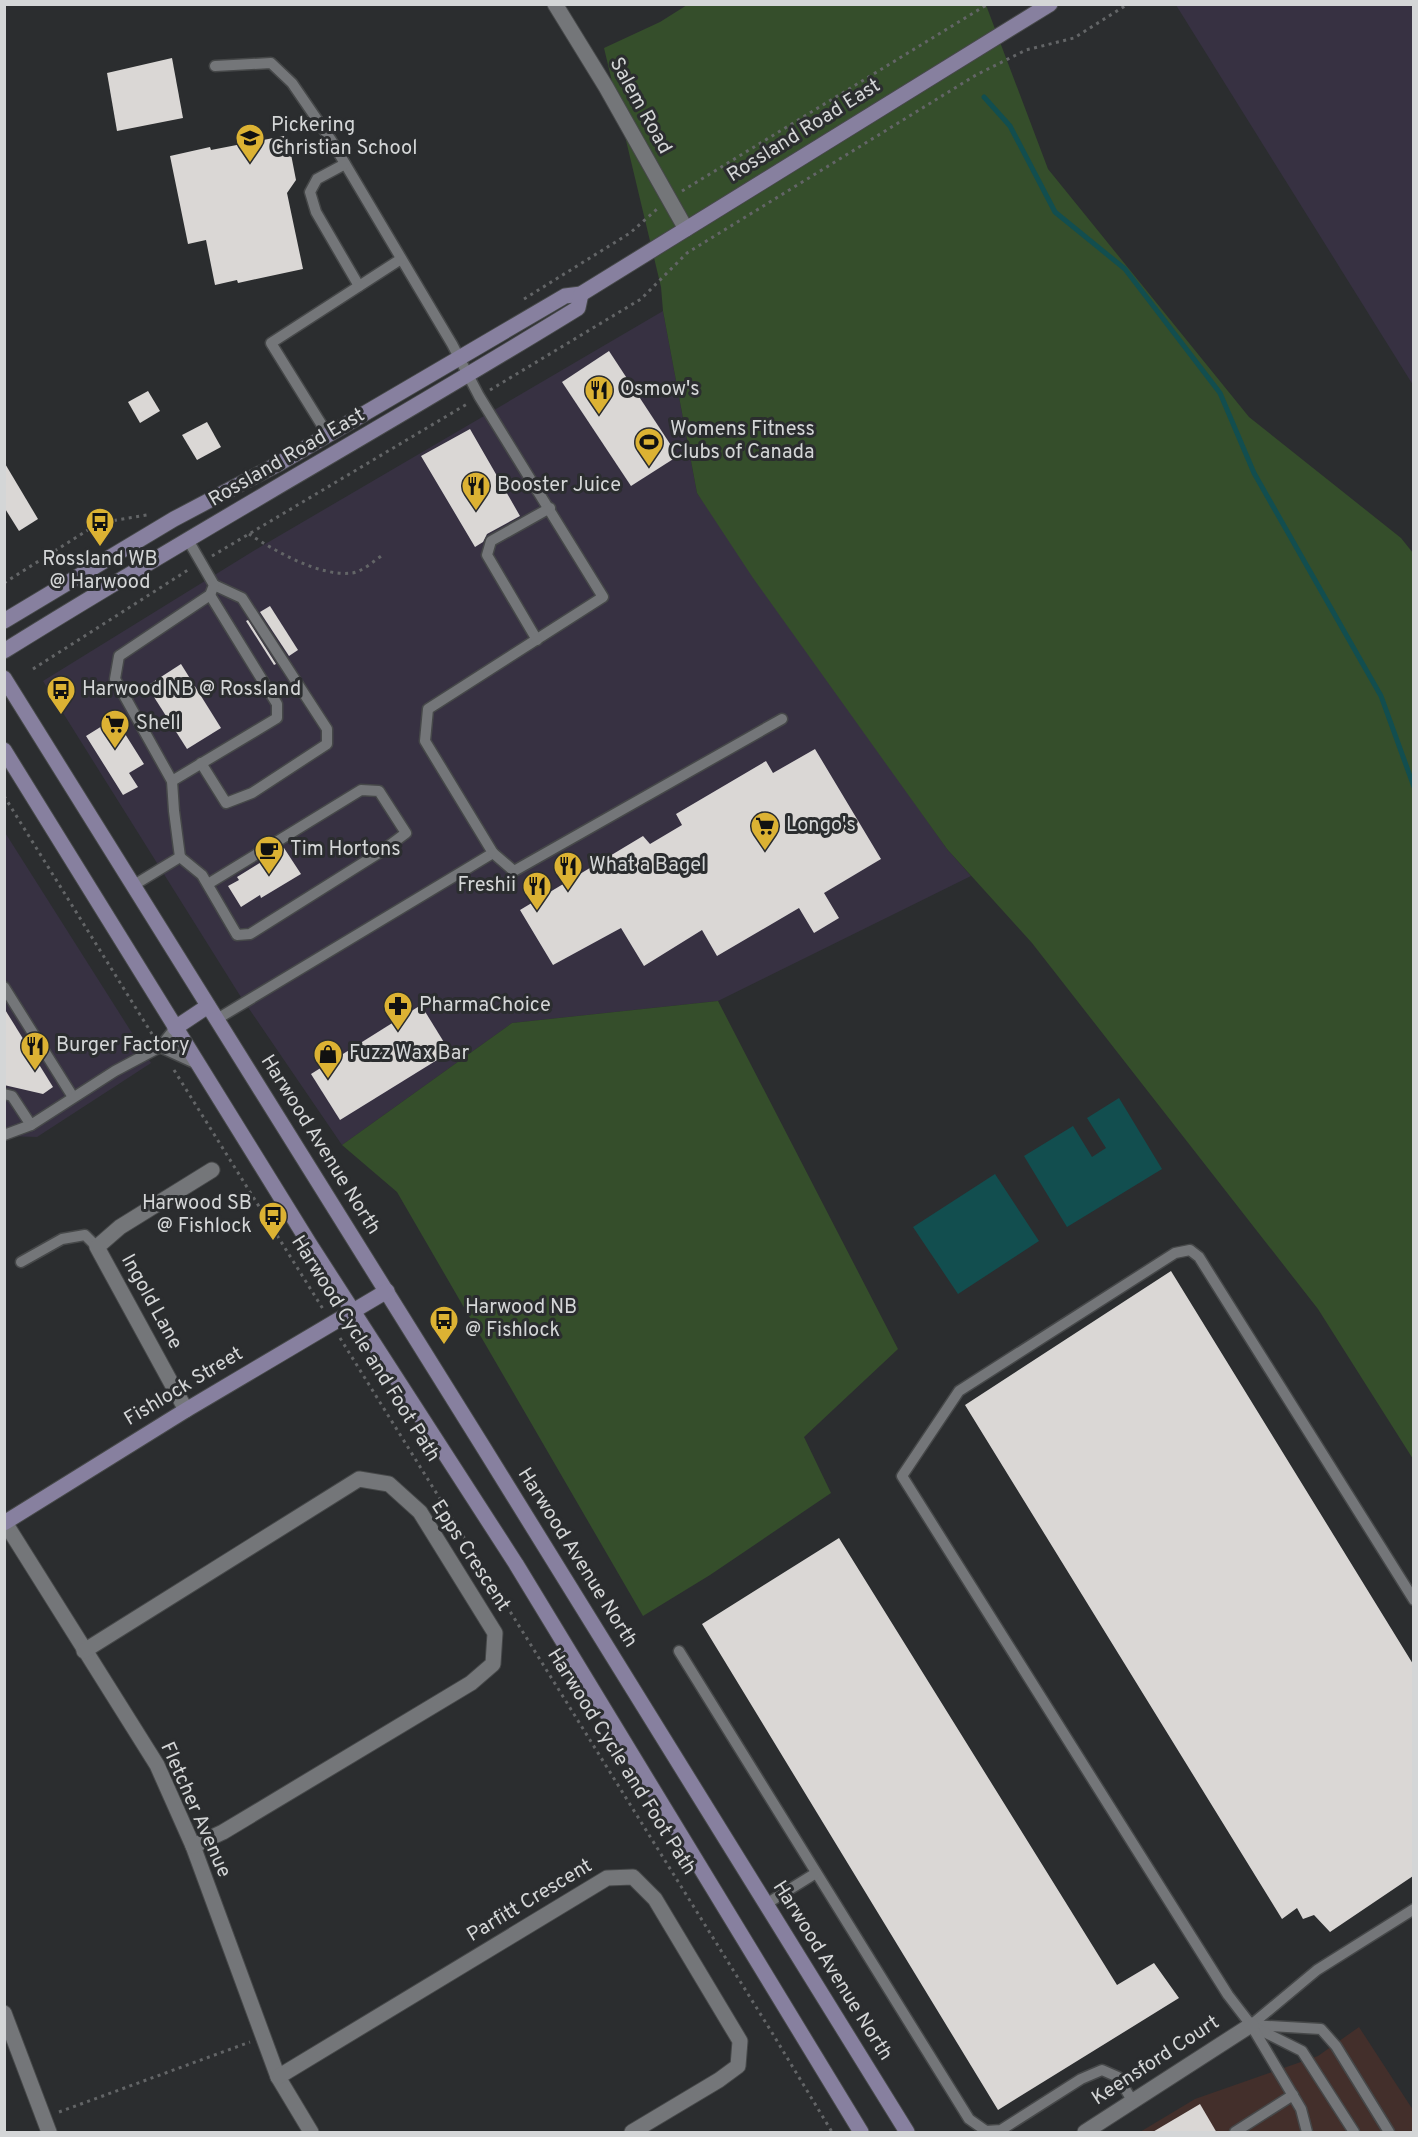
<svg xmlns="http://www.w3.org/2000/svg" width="1418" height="2137" font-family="Overpass,sans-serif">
<rect width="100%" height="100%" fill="#2b2d2f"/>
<g fill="#373142">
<polygon points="1176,5 1413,5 1413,385"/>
<polygon points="663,311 697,493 947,849 971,876 718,1001 512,1023 342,1145 239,994 43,681 255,550"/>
<polygon points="4,831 151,1063 37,1137 5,1136"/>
</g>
<polygon fill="#432f2b" points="1359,2027 1413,2110 1413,2132 1140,2132 1195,2099 1318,2056"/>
<g fill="#354e2b">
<polygon points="687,5 986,5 1048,169 1249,417 1401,538 1413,553 1413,1459 1318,1309 1032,943 947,849 753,578 697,493 663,311 661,287 604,48 660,22"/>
<polygon points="718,1001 898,1349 804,1437 831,1493 710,1575 643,1616 397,1192 342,1145 512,1023"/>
</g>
<g fill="#124e4f">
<polygon points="1119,1098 1162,1169 1067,1227 1024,1156 1073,1126 1092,1157 1106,1148 1087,1118"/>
<polygon points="995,1174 1039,1241 958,1294 913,1227"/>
</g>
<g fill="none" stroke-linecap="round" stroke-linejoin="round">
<polyline stroke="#124e4f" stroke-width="5" points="984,97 1010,126 1055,212 1125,269 1220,393 1254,473 1381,696 1414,787"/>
</g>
<g fill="#dad7d5">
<polygon points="172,58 183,118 117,131 107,73"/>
<polygon points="284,136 286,144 289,144 296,180 287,193 303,269 238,283 237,280 215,285 206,240 188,244 170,156 210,147 211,150"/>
<polygon points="609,351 678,456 631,486 562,382"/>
<polygon points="148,391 160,411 140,423 128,402"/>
<polygon points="207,422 221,447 197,460 182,435"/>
<polygon points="470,429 520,516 487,534 483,542 475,547 421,456"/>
<polygon points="4,462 38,519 19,531 4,507"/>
<polygon points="270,606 298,650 289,656 260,612"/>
<polygon points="248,620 276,664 274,665 246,621"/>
<polygon points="181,664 221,728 187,749 147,686"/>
<polygon points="115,718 144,764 129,773 138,787 123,795 86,736"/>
<polygon points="815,749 881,859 824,893 839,918 814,933 799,908 717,956 702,930 644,966 621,928 553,965 520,910 643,836 650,844 682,825 676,814 766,761 773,773"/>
<polygon points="284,848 301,874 261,898 260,895 241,907 228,886 239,880 237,877"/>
<polygon points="421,1005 450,1052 340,1120 311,1074"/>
<polygon points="4,1008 53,1087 43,1094 4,1085"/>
<polygon points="1171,1271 1413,1664 1413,1876 1330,1932 1314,1915 1303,1919 1297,1908 1282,1919 965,1405"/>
<polygon points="839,1538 1117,1985 1154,1963 1179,1998 998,2110 702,1624"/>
<polygon points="1200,2104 1217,2133 1151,2133"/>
</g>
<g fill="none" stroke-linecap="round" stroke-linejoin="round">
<g stroke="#464849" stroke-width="13">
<g id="lane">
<polyline points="215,66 271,63 292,83 331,140 452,344 479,396 603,597 428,709 425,741 493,853 217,1019"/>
<polyline points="345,164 317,179 310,192 316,212 359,286"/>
<polyline points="328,435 271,343 401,259"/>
<polyline points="537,640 487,555 491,541 550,508"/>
<polyline points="201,763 226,803 252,793 327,744 327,729 242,598 214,585"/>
<polyline points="172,781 277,718 277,704 210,595"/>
<polyline points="493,853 514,871 782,719"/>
<polyline points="180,857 202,875 237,935 250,934 382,851 406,833 379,791 361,790 208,884"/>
<polyline points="134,885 180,857 174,811 172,781 115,679 119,656 210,595 214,585 188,540"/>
<polyline points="4,987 73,1097"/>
<polyline points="160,1047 197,1064"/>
<polyline points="4,1094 12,1096 31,1125 115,1071 160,1047 175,1028"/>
<polyline points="4,1135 31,1125"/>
<polyline points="21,1262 62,1239 85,1235 97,1247"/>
<polyline points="679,1651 969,2119 986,2131 1001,2130 1081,2079 1102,2070 1118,2077 1133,2102"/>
<polyline points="766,1904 816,1873"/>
<polyline points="1251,2025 1317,1970 1414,1909"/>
<polyline points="1251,2025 1321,2029 1336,2046 1389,2132"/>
<polyline points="1256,2028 1302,2051 1354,2132"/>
<polyline points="1235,2132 1293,2095"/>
<polyline points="1307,2132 1301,2109 1251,2025 1228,1995 902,1476 959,1391 1175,1253 1190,1250 1199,1257 1414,1600"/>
</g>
</g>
<g stroke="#464849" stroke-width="17">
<g id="street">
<polyline points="555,4 606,87 686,229"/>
<polyline points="186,1410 97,1247 120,1227 212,1170"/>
<polyline points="4,1521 157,1765 193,1846 278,2077 311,2132"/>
<polyline points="84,1651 359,1479 389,1484 420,1512 495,1633 493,1664 471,1683 223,1832 193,1846"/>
<polyline points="4,2013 49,2132"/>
<polyline points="278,2077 607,1878 633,1877 655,1899 740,2041 738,2066 719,2080 632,2132"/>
<polyline points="1085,2132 1251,2025"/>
</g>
</g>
<g stroke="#464849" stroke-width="17">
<g id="secondary">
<polyline points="4,621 174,519 280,463 565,296 581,294 1050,4"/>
<path d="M4,651C193,533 388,425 578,308L581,294"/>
<polyline points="4,678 482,1445 907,2132"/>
<polyline points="4,750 309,1243 516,1564 861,2132"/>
<polyline points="175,1028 208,1006"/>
<polyline points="4,1523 186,1410 387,1291"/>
</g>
</g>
<g stroke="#636567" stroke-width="3" stroke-dasharray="3 4.5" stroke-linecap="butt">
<polyline points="682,191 988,4"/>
<polyline points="524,299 630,233 657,209"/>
<polyline points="490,390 641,299 687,253 976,75 1026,50 1074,38 1128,4"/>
<path d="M249,534C275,551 320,577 352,573C362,572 375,560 384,554"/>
<polyline points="212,556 467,404"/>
<polyline points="4,583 99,523 147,515"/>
<polyline points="33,669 188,570"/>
<polyline points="4,796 152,1034"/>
<polyline points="174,1070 323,1309"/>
<polyline points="340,1338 771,2031 832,2132"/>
<polyline points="59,2112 250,2042"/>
</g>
<use href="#lane" stroke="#747679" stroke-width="10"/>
<use href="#street" stroke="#747679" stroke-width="15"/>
<use href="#secondary" stroke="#87809f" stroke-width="15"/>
</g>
<defs>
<g id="school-pin" transform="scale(1.5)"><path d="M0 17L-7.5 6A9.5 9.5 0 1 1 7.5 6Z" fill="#dcb233" stroke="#2b2d2f"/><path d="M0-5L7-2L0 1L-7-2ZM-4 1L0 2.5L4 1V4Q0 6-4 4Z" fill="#111"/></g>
<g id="restaurant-pin" transform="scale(1.5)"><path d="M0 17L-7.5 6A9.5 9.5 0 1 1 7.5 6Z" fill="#dcb233" stroke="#2b2d2f"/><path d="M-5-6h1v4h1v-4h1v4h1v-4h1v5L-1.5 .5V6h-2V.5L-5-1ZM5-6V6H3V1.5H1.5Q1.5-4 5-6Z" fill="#111"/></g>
<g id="stadium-pin" transform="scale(1.5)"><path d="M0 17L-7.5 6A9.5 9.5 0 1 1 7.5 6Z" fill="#dcb233" stroke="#2b2d2f"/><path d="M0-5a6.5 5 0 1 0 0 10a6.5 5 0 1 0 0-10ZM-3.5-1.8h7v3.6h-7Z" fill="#111"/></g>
<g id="bus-pin" transform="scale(1.5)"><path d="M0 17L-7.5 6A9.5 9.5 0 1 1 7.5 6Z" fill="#dcb233" stroke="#2b2d2f"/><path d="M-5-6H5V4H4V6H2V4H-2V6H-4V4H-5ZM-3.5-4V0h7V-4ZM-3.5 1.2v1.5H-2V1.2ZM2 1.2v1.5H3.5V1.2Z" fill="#111"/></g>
<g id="supermarket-pin" transform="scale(1.5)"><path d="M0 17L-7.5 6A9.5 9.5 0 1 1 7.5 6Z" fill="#dcb233" stroke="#2b2d2f"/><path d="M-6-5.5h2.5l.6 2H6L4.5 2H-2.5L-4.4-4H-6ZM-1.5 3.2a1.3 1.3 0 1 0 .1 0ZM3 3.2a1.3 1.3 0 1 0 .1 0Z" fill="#111"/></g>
<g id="cafe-pin" transform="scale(1.5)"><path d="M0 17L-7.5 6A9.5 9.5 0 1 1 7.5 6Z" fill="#dcb233" stroke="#2b2d2f"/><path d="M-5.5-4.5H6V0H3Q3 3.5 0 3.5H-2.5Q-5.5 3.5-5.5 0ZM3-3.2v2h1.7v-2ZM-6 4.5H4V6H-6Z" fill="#111"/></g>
<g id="pharmacy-pin" transform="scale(1.5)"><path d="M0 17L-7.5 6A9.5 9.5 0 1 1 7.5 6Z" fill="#dcb233" stroke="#2b2d2f"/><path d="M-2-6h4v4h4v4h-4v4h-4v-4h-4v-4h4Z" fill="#111"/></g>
<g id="shop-pin" transform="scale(1.5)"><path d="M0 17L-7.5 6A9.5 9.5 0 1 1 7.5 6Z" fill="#dcb233" stroke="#2b2d2f"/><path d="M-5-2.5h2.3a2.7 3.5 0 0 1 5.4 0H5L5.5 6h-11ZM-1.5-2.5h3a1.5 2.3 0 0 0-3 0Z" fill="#111"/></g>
</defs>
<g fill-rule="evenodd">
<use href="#school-pin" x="250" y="138"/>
<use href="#restaurant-pin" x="599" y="390"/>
<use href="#stadium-pin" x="649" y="442"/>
<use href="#restaurant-pin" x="476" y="486"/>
<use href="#bus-pin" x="100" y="522"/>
<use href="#bus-pin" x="61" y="690"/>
<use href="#supermarket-pin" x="115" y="724"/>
<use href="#supermarket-pin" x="765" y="826"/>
<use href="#cafe-pin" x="269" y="850"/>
<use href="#restaurant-pin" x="568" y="866"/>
<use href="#restaurant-pin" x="537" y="886"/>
<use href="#pharmacy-pin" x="398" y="1006"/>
<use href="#restaurant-pin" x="35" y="1046"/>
<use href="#shop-pin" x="328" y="1054"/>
<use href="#bus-pin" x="273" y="1216"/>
<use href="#bus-pin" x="444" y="1320"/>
</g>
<g text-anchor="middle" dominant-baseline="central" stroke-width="6" stroke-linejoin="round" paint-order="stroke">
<g font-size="20" fill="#d4d6d7" stroke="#2b2d2f">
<text transform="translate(640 106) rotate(61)">Salem Road</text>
<text transform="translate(804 131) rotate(-32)">Rossland Road East</text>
<text transform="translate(287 458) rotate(-30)">Rossland Road East</text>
<text transform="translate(320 1145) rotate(58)">Harwood Avenue North</text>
<text transform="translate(151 1302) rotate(61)">Ingold Lane</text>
<text transform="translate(365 1349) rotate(58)">Harwood Cycle and Foot Path</text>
<text transform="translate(184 1387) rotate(-31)">Fishlock Street</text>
<text transform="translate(470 1556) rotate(57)">Epps Crescent</text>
<text transform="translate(577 1558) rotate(58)">Harwood Avenue North</text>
<text transform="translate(621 1762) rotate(58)">Harwood Cycle and Foot Path</text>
<text transform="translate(195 1810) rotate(66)">Fletcher Avenue</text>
<text transform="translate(530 1901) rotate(-31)">Parfitt Crescent</text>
<text transform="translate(832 1971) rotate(58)">Harwood Avenue North</text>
<text transform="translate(1156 2061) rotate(-33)">Keensford Court</text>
</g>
<g font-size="20" fill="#d4d6d7" stroke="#2b2d2f" text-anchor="start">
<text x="271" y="126">Pickering<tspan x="271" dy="23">Christian School</tspan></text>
<text x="620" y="390">Osmow's</text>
<text x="670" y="430">Womens Fitness<tspan x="670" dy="23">Clubs of Canada</tspan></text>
<text x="497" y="486">Booster Juice</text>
<text x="100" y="560" text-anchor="middle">Rossland WB<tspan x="100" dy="23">@ Harwood</tspan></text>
<text x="82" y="690">Harwood NB @ Rossland</text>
<text x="136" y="724">Shell</text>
<text x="786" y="826">Longo's</text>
<text x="290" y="850">Tim Hortons</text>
<text x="589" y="866">What a Bagel</text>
<text x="516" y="886" text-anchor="end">Freshii</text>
<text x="419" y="1006">PharmaChoice</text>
<text x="56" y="1046">Burger Factory</text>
<text x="349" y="1054">Fuzz Wax Bar</text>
<text x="252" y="1204" text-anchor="end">Harwood SB<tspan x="252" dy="23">@ Fishlock</tspan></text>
<text x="465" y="1308">Harwood NB<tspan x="465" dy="23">@ Fishlock</tspan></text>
</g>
</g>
<rect width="1418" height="2137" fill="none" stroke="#d4d6d7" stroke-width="12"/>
</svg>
